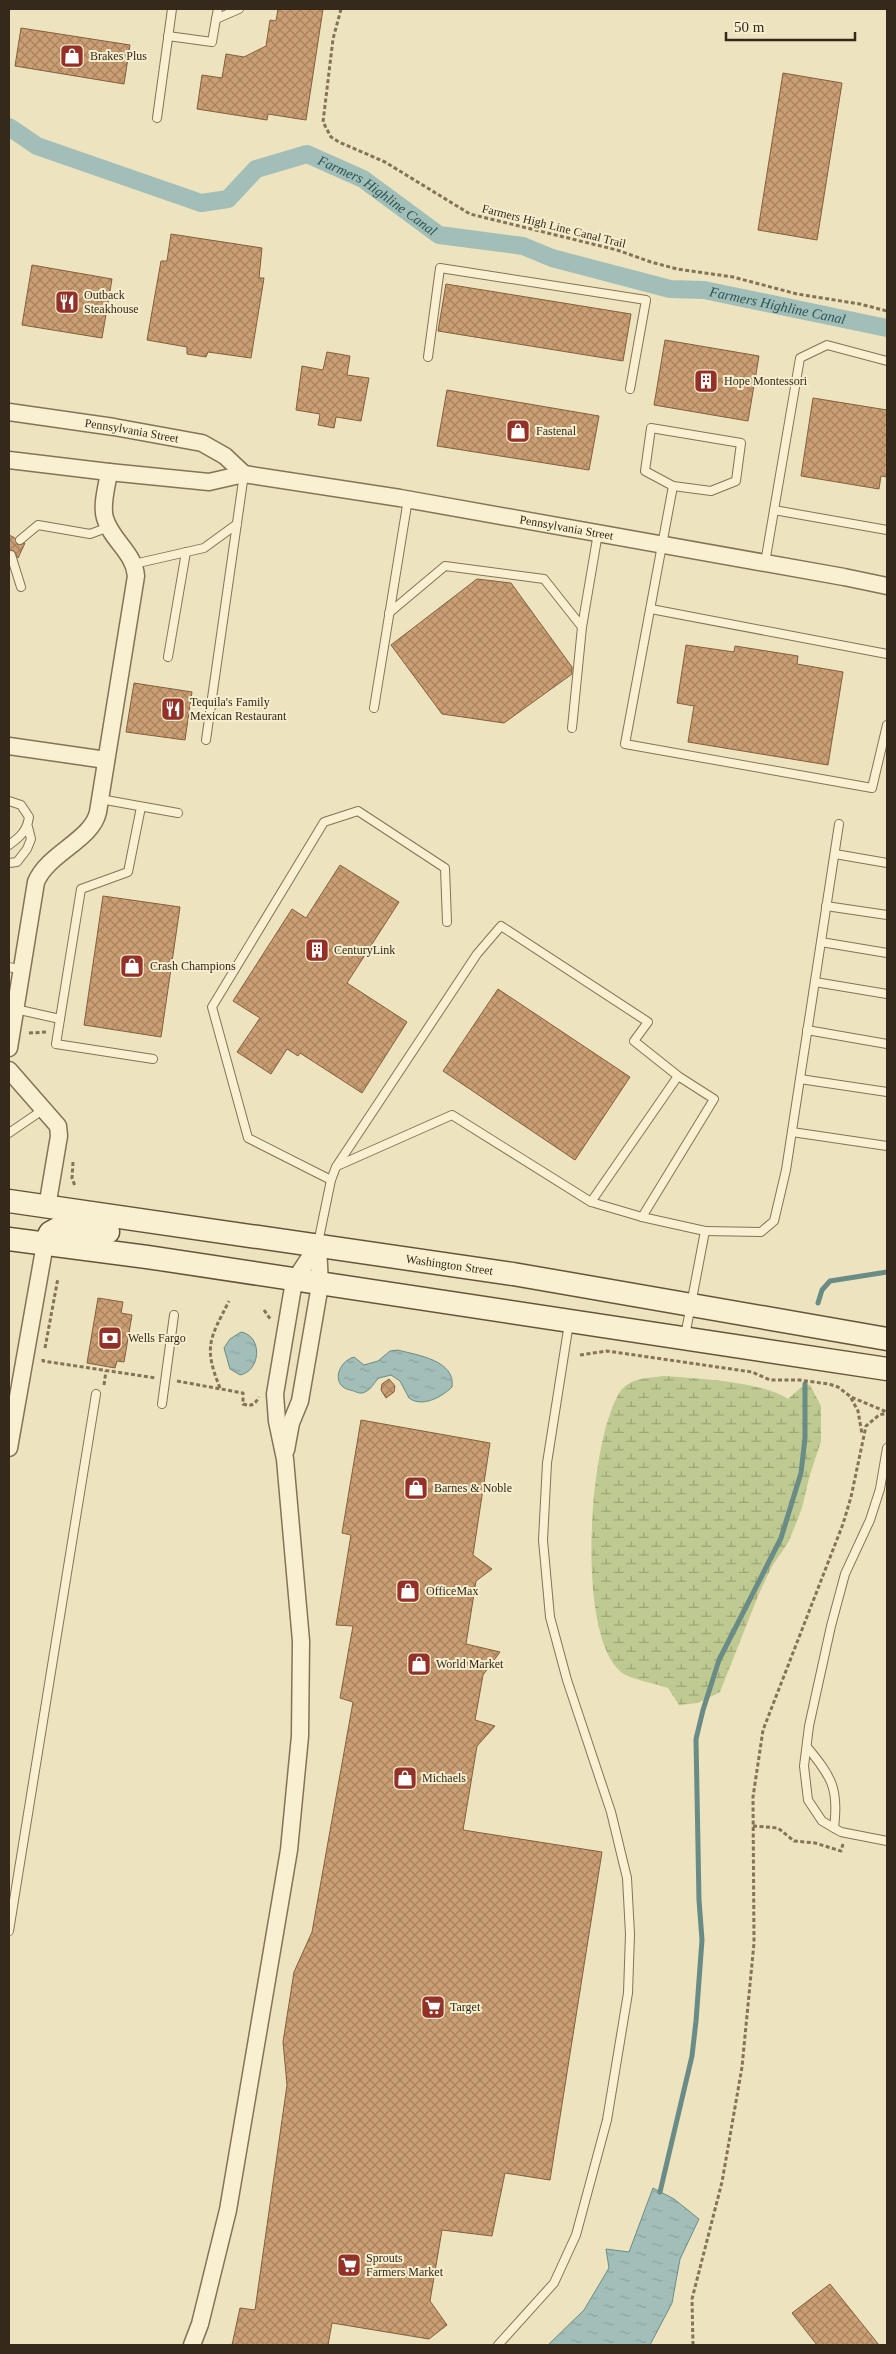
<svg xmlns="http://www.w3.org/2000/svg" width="896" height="2354" font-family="Georgia,serif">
<defs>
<pattern id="wetland-marsh" width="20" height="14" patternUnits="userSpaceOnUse" patternTransform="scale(1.25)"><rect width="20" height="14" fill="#bfca92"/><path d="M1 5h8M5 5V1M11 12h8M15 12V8" fill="none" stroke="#9ca476"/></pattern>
<pattern id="water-ripples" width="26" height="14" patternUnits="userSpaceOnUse" patternTransform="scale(1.25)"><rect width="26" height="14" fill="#a1beb8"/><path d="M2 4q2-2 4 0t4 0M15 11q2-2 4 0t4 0" fill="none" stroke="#8ba39e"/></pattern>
<pattern id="building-cross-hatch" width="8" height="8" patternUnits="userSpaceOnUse" patternTransform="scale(1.25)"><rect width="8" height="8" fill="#cb9f73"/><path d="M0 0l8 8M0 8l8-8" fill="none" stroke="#a6825e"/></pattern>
</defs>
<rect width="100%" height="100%" fill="#ede3be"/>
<path fill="url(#wetland-marsh)" d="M664,1376C695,1378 764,1382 788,1399L805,1384L810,1385L821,1406V1441L809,1478L802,1508L789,1541L771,1568L758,1596L720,1692L698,1703L679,1705L668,1688C657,1684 629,1679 621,1672C575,1634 589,1439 620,1392C629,1378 648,1378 664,1376Z"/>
<g fill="url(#water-ripples)" stroke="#698c86">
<path d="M241,1332C263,1336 261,1371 240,1375L230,1369L224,1348L230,1339Z"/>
<path d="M398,1350C416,1355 456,1360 452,1387C442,1397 422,1408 409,1398L400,1381L391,1375L379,1378C373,1383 373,1388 365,1392C359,1395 356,1391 350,1390C331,1386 337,1362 354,1357L364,1365L378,1361L390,1351Z"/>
<polygon points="653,2188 674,2199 699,2219 680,2259 672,2303 650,2345 548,2345 584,2310 609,2268 606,2249 629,2252"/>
</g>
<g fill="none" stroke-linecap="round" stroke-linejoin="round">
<g stroke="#698c86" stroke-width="5">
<polyline points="818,1303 822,1290 830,1281 887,1272"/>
<polyline points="660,2192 692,2056 696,2021 702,1940 699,1900 696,1739 703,1710 719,1660 781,1538 801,1473 805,1438 805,1384"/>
</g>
<path stroke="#a1beb8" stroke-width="18" id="s1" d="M9,127L37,146L201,203L228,199L256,169L307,154L363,179L439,235L523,246L552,258L670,289L704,290L887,328"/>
</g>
<g fill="url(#building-cross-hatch)" stroke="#845f3d">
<polygon points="278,9 323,9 306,120 268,114 267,120 197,109 202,75 222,78 226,54 244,57 266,46 270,20 276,21"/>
<polygon points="21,28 130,45 124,84 15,66"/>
<polygon points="783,73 842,83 817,240 758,230"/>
<polygon points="171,234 262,248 259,278 264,278 251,358 208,352 206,357 187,354 187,347 147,340 161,261 167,261"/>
<polygon points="32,265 112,279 102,338 22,325"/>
<polygon points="446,284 631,314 623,361 438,331"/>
<polygon points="665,340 759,356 748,421 654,405"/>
<polygon points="327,352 350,356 347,375 369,378 361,421 336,417 334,428 318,425 320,414 296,410 302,366 323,370"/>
<polygon points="447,390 599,416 589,470 437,446"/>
<polygon points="813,398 887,410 887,477 881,476 879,489 801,476"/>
<polygon points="9,535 15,538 18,545 25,543 18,558 14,551 9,550"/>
<polygon points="477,579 511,583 572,667 572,674 504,723 442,714 391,645"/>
<polygon points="686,645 734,652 735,646 798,656 797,664 843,672 828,765 688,742 694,706 677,703"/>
<polygon points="134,683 192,692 185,740 126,732"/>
<polygon points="340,865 399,902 347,983 407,1022 362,1093 300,1053 298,1056 287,1049 271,1074 237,1052 260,1018 233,1001 292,909 306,918"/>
<polygon points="103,896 180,907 161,1037 84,1025"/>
<polygon points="498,989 630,1077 575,1160 443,1071"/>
<polygon points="98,1298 123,1302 121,1313 132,1315 124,1362 117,1361 115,1368 87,1363"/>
<polygon points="389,1379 395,1386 394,1392 386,1398 381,1390 382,1384"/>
<polygon points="361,1420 490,1443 473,1555 492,1569 476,1581 466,1644 500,1652 483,1675 475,1720 495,1726 477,1746 463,1830 602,1852 550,2180 505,2173 492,2236 442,2230 430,2301 447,2325 429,2339 332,2323 328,2345 232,2345 240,2308 255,2310 287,2085 283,2042 294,1972 312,1932 353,1702 340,1698 353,1626 336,1625 351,1535 342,1533"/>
<polygon points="830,2284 879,2345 817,2345 792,2313"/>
</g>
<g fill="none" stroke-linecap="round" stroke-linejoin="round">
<g stroke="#857357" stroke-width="10">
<g id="lane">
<polyline points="218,9 216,19 239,9"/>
<polyline points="168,36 212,42 216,19"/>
<polyline points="157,118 172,9"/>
<polyline points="428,357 440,268 646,300 630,389"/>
<polygon points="651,428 741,443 736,481 711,491 673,486 645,471"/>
<polyline points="673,486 625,744 872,788 887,725"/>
<polyline points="774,510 887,530"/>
<polyline points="20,540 38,525 90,534 109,527"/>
<polyline points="11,555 21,587"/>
<polyline points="765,563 800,358 827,345 887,361"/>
<polyline points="134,564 204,548 237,524"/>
<polyline points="651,609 887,654"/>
<polyline points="389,613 445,566 544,579 582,627 598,533"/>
<polyline points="168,657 186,552"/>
<polyline points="374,708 408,499"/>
<polyline points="572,728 582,627"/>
<polyline points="206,740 244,474"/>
<polyline points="100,799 178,813"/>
<path d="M9,801L21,805L29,817C27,831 20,837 9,845"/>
<polyline points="835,854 887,863"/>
<polyline points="9,863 17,862 27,849 31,839 28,827"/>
<polyline points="826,906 887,915"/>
<polyline points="821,942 887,953"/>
<polyline points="9,967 22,970"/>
<polyline points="815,982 887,994"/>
<polyline points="15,1009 60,1019 81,889 128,872 141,807"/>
<polyline points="60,1019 56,1044 153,1059"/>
<polyline points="807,1030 887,1044"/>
<polyline points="800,1079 887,1092"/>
<polyline points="792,1132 887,1146"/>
<polyline points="9,1133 44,1109"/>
<polyline points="337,1166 452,1115 591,1202"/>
<polyline points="331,1180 248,1138 212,1007 324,822 358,811 445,868 447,922"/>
<polyline points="642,1217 705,1231 685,1336"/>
<polyline points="705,1231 761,1232 774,1221 786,1170 839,824"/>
<polyline points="318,1243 331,1180 336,1167 477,954 501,926 648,1022 634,1041 678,1076 591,1202 642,1217 714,1099 678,1076"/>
<polyline points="162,1404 174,1315"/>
<polyline points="887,1448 880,1489 870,1520 845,1574 831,1626 809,1726 804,1766 808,1800 822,1821 841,1832 887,1841"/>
<path d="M807,1747C832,1777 839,1789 834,1828"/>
<polyline points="9,1931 96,1394"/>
<polyline points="498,2345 554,2283 576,2235 607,2120 628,1993 630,1934 627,1878 611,1812 567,1680 550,1617 543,1540 547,1463 569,1323"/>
</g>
</g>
<g stroke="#857357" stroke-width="19">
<g id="street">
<path id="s2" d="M9,412L114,427L202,443L225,456L244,474"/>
<path id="s3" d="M9,460L109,472L209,482L244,474L400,498L844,577L887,586"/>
<polyline points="9,746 106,760"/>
<path d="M9,1048L36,882C48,853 92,840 98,812L136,576C134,552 111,540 105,518C101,505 107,486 109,472"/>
<polyline points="9,1070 58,1126 59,1136 47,1207"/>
<polyline points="9,1448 45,1244"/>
<polyline points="286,1450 291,1423 300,1401 320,1285 318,1245"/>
<polyline points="192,2345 200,2324 228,2210 289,1850 300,1736 301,1641 285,1459 277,1421 275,1394 294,1281 318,1245"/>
</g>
</g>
<g stroke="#66543a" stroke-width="25">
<g id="secondary">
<path id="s4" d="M9,1201L513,1274L887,1339"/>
<polyline points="9,1239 147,1257 887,1369"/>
<polyline points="45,1244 50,1233 61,1227 108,1232"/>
</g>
</g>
<g stroke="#857357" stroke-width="3" stroke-dasharray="4 2.5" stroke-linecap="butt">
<polyline points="341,9 333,39 323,122 331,137 339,142 385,162 470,214 617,250 651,262 677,269 733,277 797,294 860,304 887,311"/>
<polyline points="29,1033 47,1032"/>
<polyline points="73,1162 72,1178 75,1186"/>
<polyline points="264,1310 271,1320"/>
<polyline points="45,1348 58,1278"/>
<polyline points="580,1355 607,1351 752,1372 770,1380 799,1380 829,1384 838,1387 851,1397 887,1412"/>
<polyline points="43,1359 43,1361 156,1378"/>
<path d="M177,1381L243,1393V1404C252,1407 255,1404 259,1397"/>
<polyline points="104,1385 106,1371"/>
<path d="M220,1388C203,1346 210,1339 229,1301"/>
<polyline points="851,1398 858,1411 862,1434"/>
<polyline points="753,1826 778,1828 794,1841 815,1843 841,1851 843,1844"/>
<polyline points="693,2345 692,2299 722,2182 742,2067 754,1943 753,1797 763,1730 843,1524 851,1497 866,1426 879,1415 887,1413"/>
</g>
<use href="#lane" stroke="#f8f0d0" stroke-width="8"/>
<use href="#street" stroke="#f8f0d0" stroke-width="16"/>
<use href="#secondary" stroke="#f8f0d0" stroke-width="22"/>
</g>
<defs>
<g id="shop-square" transform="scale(1.25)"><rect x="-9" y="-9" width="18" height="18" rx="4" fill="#933027" stroke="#f5edcd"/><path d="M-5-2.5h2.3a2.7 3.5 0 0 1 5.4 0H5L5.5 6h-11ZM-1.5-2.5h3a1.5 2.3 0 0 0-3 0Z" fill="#fff"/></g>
<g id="restaurant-square" transform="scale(1.25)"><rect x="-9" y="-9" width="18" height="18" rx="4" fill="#933027" stroke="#f5edcd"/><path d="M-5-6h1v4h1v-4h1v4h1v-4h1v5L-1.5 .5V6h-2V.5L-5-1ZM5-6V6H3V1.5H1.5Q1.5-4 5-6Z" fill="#fff"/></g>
<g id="building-square" transform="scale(1.25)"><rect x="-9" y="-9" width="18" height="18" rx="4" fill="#933027" stroke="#f5edcd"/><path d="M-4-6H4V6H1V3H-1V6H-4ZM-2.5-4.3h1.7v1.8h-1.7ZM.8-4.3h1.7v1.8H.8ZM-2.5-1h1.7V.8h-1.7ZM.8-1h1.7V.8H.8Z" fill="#fff"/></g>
<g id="bank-square" transform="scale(1.25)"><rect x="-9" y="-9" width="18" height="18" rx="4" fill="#933027" stroke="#f5edcd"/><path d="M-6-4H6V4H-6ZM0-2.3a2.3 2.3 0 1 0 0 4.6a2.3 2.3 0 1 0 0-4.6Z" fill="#fff"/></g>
<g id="supermarket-square" transform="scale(1.25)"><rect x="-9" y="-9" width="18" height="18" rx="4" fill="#933027" stroke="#f5edcd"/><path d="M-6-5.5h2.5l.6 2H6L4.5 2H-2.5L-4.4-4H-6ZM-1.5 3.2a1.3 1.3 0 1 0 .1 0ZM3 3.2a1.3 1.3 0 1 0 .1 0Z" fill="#fff"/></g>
</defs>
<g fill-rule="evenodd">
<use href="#shop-square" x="72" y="56"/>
<use href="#restaurant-square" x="67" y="302"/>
<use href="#building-square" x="706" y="381"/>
<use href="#shop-square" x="518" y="431"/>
<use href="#restaurant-square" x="173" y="709"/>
<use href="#building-square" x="317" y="950"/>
<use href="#shop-square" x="132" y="966"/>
<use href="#bank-square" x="110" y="1338"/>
<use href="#shop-square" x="416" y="1488"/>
<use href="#shop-square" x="408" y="1591"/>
<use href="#shop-square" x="419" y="1664"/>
<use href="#shop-square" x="405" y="1778"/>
<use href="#supermarket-square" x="433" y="2007"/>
<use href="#supermarket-square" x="349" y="2265"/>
</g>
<g text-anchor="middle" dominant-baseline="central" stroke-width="4" stroke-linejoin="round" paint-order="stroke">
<g font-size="12" fill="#34291b" stroke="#f5edcd" text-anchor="start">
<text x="90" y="56">Brakes Plus</text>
<text x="84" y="295">Outback<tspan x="84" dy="14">Steakhouse</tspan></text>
<text x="724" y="381">Hope Montessori</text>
<text x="536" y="431">Fastenal</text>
<text x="190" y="702">Tequila's Family<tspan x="190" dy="14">Mexican Restaurant</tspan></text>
<text x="334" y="950">CenturyLink</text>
<text x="150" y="966">Crash Champions</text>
<text x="128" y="1338">Wells Fargo</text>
<text x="434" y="1488">Barnes &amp; Noble</text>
<text x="426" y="1591">OfficeMax</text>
<text x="436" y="1664">World Market</text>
<text x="422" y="1778">Michaels</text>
<text x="450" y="2007">Target</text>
<text x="366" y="2258">Sprouts<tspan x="366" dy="14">Farmers Market</tspan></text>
</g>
<g font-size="12" fill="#34291b" stroke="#f5edcd">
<text transform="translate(554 226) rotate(14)">Farmers High Line Canal Trail</text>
<text stroke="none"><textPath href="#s2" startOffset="124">Pennsylvania Street</textPath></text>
<text stroke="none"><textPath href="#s3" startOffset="564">Pennsylvania Street</textPath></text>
<text stroke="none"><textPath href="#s4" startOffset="445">Washington Street</textPath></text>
</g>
<g font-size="14" font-style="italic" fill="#2b5354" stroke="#f5edcd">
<text stroke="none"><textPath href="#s1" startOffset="411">Farmers Highline Canal</textPath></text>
<text stroke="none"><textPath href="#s1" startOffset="832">Farmers Highline Canal</textPath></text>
</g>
</g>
<rect width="896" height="2354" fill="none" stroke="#34291b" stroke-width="20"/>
<path d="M726 32v8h129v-8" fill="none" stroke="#34291b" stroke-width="2.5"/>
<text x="734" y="32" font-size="15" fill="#34291b" stroke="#f5edcd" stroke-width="4" paint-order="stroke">50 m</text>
</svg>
